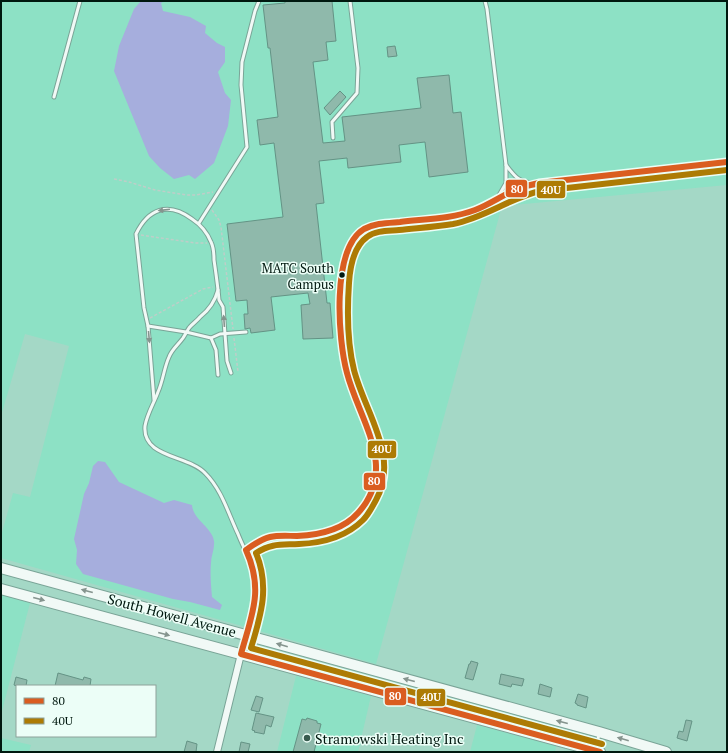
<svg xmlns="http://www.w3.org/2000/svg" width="728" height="753" font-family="'PT Serif',serif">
<rect width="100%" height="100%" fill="#a4d8c6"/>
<g fill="#8de1c5">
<polygon points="1,1 727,1 727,185 502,206 376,664 1,558 1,536 13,493 30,497 69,346 25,334 1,416"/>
<polygon points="1,595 30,603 1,715"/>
<polygon points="296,676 371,696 358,752 277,752"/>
<polygon points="477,725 556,746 555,752 470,752"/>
<polygon points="1,738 31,745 29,752 1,752"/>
</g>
<g fill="#a6aedd">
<polygon points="141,1 165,1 161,3 163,11 190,17 206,26 205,33 217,43 225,47 225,62 218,72 225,93 231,100 228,126 214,163 195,179 189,175 174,179 160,168 149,156 114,71 119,46 134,9"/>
<path d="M98,461L105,462L119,482L164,503L174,500L192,505C193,520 212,527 214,541C215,548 211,556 211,563C210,574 211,585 212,597L222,605L220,610L190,602L173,599L83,574L76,564L77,550L74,539L84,494L89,483L93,466Z"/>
</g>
<g fill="#8fb9ab" stroke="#649385">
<polygon points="285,1 332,1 336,41 326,42 328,60 313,62 323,143 345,141 342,117 421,108 417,78 449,75 453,113 461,112 468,172 429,177 425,142 399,145 401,162 348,168 347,158 319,161 324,203 316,204 327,303 330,303 333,338 303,339 301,305 310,304 308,293 271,297 275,330 251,333 250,328 245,329 244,314 248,314 247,300 236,301 227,224 283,217 274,143 260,145 257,120 278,117 270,48 268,48 263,5 285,3"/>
<polygon points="395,46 397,56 388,57 387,47"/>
<polygon points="340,91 346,97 330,115 324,108"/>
<polygon points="471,661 478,663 473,680 465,678 469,664 470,664"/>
<polygon points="58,673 83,680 84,677 91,679 90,686 55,686"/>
<polygon points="501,674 524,679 522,686 512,684 511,687 499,684"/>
<polygon points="16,677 27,680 26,686 17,686 14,685"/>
<polygon points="540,684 552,688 550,697 538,694"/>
<polygon points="578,694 588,697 586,708 577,705 577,704 575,703"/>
<polygon points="256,696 263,698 259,712 251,710"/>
<polygon points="256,713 274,717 271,727 266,725 264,734 254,732 255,731 252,730"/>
<polygon points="307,718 317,721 317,723 321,724 314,752 293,752 302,719 306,720"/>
<polygon points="686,720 692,721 687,741 677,738 679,731 683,732"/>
<polygon points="187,741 197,744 196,752 184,752"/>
<polygon points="241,742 250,744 248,752 239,752"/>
</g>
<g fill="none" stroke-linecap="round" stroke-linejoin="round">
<g stroke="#7aa497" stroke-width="5">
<g id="service">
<path d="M485,1L487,9L506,165C515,177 520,183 535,183"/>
<polyline points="54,97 80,1"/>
<polyline points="333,138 332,122 357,93 358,68 350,1"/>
<polyline points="498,197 506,183 506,165"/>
<polyline points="199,223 247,147 241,85 242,62 255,11 259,1"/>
<path d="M218,290C215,301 209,310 200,317C197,321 192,324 189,328C187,331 185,335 183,338C178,345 172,349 169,357C164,368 163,381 158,392C154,403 147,414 145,426C142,458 188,455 205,473C222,490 228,513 238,534C245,552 256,568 256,588C256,610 247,632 241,653"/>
<polyline points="148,326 186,332 211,338 216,350 218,375"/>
<polyline points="211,338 220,334 246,332"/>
<path d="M154,400L148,326L144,308L136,234C148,209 168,201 192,219C201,225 207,232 211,242C214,248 214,254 214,260C216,274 218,287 219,300L223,307L227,361L231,373"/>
<path d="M246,550C252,546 259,541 267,538C276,535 287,536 297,536C323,535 348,529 364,506C395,463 360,417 347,374C339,344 336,279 347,250C350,242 357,234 364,229C375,223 387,223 399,222C419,219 440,219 460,214C480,210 497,198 515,190C523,186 531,185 539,183L727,162"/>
<polyline points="596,748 599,734"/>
</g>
</g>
<g stroke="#7aa497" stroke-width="8">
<polyline id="minor" points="217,752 241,654"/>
</g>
<g stroke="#7aa497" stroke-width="12">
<g id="primary">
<polyline points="1,568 599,732 666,752"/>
<polyline points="1,589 600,752"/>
</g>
</g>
<g stroke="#becec8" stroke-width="1.5" stroke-dasharray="3 2" stroke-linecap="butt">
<polyline points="114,179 129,182 155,190 187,195 196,195 213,192"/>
<polyline points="212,210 219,220 221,227 233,329"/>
<polyline points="141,235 195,243 207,243"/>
<polyline points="150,318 203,289 213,287"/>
<polyline points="234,338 238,372"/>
</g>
<use href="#service" stroke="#f1f9f6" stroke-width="3"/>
<use href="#minor" stroke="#f1f9f6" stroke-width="6"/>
<use href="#primary" stroke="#f1f9f6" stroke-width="10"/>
<g stroke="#ecfef7" stroke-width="9">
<path id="bus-1" d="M600,752L241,654C252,614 264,590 246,550C253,545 261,539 270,537C279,535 288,536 297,536C319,535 343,530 358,513C399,468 359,420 347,373C338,340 331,249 364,229C375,223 388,223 400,222C425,219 451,219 475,210C490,204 503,195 518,188C525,186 532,185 539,183L727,162"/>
</g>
<g stroke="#ecfef7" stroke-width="9">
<path id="bus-2" d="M602,744L251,648C261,615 270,587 256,553C272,543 281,545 299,544C323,543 346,537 363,520C369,514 372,507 376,500C400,456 365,413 354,370C347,342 347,312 349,283C350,267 353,247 367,237C376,230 389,231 399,230C417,228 435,227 453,224C484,218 510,198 540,191L727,170"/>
</g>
<use href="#bus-1" stroke="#da5d20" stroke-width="6"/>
<use href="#bus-2" stroke="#ad7b04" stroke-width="6"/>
</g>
<defs><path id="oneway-solid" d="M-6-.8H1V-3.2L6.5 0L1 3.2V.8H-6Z"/></defs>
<g fill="#85948e">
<use href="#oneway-solid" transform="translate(164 210) rotate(173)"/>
<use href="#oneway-solid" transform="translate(224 321) rotate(-94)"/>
<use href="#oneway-solid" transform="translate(149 337) rotate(85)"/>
<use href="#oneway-solid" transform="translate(87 591) rotate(-165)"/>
<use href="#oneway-solid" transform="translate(39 599) rotate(15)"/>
<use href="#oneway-solid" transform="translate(164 634) rotate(15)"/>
<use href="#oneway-solid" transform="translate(282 645) rotate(-164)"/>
<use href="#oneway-solid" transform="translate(409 680) rotate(-165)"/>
<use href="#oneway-solid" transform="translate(562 722) rotate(-165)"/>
<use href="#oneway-solid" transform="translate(623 739) rotate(-164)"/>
</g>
<circle fill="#00180f" stroke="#ecfef7" stroke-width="1.5" cx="342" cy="275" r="3.5"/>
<circle fill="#395b4f" stroke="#ecfef7" stroke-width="1.5" cx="307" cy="738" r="4"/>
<g text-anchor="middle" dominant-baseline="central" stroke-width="3" stroke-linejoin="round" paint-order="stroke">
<g font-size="13" fill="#00180f" stroke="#ecfef7" text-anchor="end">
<text x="334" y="268">MATC South<tspan x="334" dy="16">Campus</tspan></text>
</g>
<g font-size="14" fill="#00180f" stroke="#ecfef7">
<text transform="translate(172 615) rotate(15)">South Howell Avenue</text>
</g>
<g font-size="14" fill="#00180f" stroke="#ecfef7" text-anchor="start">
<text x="315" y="738">Stramowski Heating Inc</text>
</g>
</g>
<g stroke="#ecfef7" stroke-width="1.5">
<rect x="505" y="179" width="23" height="19" rx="4" fill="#da5d20"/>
<rect x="536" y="180" width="30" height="19" rx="4" fill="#ad7b04"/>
<rect x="367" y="440" width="30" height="19" rx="4" fill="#ad7b04"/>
<rect x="363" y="472" width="23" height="19" rx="4" fill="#da5d20"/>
<rect x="384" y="687" width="23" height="19" rx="4" fill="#da5d20"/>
<rect x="416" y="688" width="30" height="19" rx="4" fill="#ad7b04"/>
</g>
<g font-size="11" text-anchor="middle" font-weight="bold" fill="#fff">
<text x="517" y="193">80</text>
<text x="551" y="194">40U</text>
<text x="382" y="453">40U</text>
<text x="374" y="485">80</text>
<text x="395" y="700">80</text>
<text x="431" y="701">40U</text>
</g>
<rect width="728" height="753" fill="none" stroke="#00180f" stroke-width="4"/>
<rect x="16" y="685" width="140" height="52" fill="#ecfef7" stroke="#8ea29a"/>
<rect x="24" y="698" width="20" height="6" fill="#da5d20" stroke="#8ea29a"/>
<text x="52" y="705" font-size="12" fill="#00180f">80</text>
<rect x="24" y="718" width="20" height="6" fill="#ad7b04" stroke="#8ea29a"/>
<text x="52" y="725" font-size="12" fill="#00180f">40U</text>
</svg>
